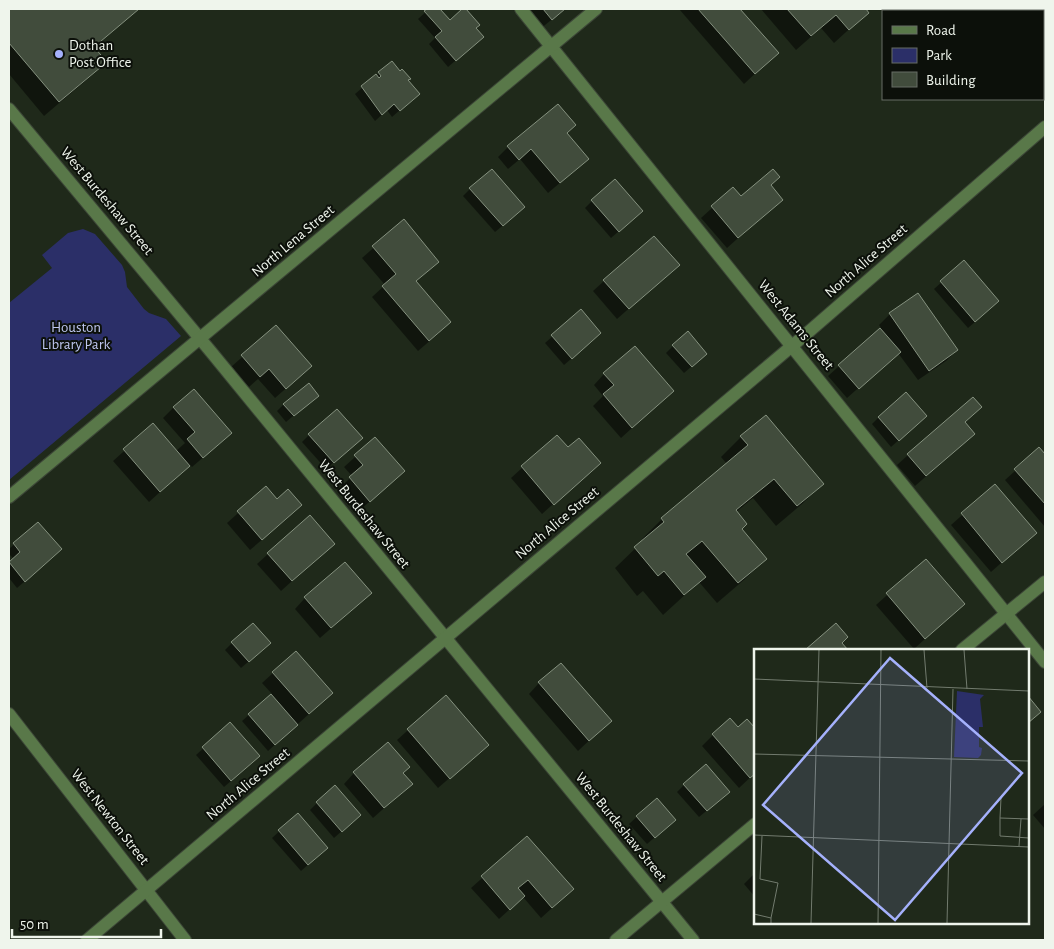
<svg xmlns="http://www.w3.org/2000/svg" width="1054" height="949" font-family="'Alegreya Sans',sans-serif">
<rect width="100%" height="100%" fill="#1f291a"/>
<polygon fill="#2b2f68" points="83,229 95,234 122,265 125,272 127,287 144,309 149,313 166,319 181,336 9,480 9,303 52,268 42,255 68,233"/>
<g fill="#0007">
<polygon points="9,9 137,9 94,48 105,61 91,76 44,116 9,74"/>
<polygon points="429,9 439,9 450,21 464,9 478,25 475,28 476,43 448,67 429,44 435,38 418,19"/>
<polygon points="523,9 565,9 540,29"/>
<polygon points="679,9 739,9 777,53 744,84"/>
<polygon points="761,9 865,9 868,12 834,43 821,28 796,50"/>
<polygon points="392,62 418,94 392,117 387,110 375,121 355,94"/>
<polygon points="566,133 588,159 548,193 520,159 508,169 498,157 508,147"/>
<polygon points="770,186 781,200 727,248 701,218 733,189 741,198"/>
<polygon points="470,189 517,214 495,232 463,196"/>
<polygon points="592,201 634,218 611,238 585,208"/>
<polygon points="404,221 438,261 415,282 439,333 418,351 372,297 385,285 362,258"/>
<polygon points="964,262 991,308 968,328 934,289"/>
<polygon points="667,275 617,319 593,291 604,281"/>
<polygon points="917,295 957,350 946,361 918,380 898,353 847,398 828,376 881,328 879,325 890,314"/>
<polygon points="581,311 593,340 564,365 545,343"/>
<polygon points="276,327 299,377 275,398 258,379 249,387 231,367"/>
<polygon points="673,346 698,361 684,373 666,353"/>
<polygon points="604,374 673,391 621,438 593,406 603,396 594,385"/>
<polygon points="317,396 286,422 277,411 284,404"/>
<polygon points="174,407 220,443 192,467 190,465 149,502 113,461 153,425 176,451 185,443 163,418"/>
<polygon points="879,417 918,423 891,447 872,424"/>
<polygon points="964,423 963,444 915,486 897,465 908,455"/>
<polygon points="309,435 354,445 326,469 302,442"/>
<polygon points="557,436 568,449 599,463 542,514 511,478"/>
<polygon points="741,437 822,484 802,504 776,526 753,498 736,512 740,529 765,559 745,579 717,603 699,582 663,615 643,591 637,596 615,568 643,541 642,539 662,519 727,464 721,457"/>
<polygon points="375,439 404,471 359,511 339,489 352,476 344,467"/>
<polygon points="1039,449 1045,456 1045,527 1005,480"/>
<polygon points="995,486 1035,533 991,572 951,525"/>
<polygon points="266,488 290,516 250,550 227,523"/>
<polygon points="38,523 54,556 17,588 9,578 9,564 14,559 9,554 9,549"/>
<polygon points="333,544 281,591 257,564 268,554"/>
<polygon points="925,561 963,604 914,649 876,605"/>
<polygon points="305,598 360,603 320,638 295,609"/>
<polygon points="232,643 262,650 241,668 225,650"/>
<polygon points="273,673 320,704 268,751 242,721 272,694 262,683"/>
<polygon points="539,683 610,721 578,751 529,694"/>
<polygon points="445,697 476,755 438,788 397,740"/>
<polygon points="747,721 755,730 755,773 739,788 702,746 713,735 738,729"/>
<polygon points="230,724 252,763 224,787 196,755"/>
<polygon points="354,773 402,773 400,794 373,818 344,784"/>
<polygon points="684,785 721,799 699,817 677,792"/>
<polygon points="656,799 667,827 647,844 629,824"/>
<polygon points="317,803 352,822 334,838 310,810"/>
<polygon points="1045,804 1045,829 1033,815"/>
<polygon points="298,814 320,854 301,871 272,838"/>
<polygon points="527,838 561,900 541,918 523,897 499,919 471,888"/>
<polygon points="755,873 755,897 744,884"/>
</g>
<g fill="#414c3c" stroke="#85917f">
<polygon points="9,9 139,9 94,47 107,62 59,102 9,43"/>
<polygon points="427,9 440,9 450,20 462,9 466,9 480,25 476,28 484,37 456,61 435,37 442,31 424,11"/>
<polygon points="543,9 565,9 552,20"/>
<polygon points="698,9 740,9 779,53 755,74"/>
<polygon points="787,9 866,9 869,13 849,30 836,15 811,36"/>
<polygon points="392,61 400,71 402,69 411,79 408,80 420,94 400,111 394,104 382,115 361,86 376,74 379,78 381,76 378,72"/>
<polygon points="558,104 576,125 567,133 589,159 560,183 531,149 519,160 507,146"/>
<polygon points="492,169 525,207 503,226 469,188"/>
<polygon points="773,169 780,177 771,185 783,200 738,238 711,206 733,187 741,196"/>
<polygon points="615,179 643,211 619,232 591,200"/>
<polygon points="404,219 439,262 416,281 451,322 429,341 382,286 396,274 372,246"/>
<polygon points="654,236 680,265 629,309 603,280"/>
<polygon points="964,260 999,301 975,322 940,281"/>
<polygon points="918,293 958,350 929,371 889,313"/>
<polygon points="581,309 601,333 572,359 551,335"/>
<polygon points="276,325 312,366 286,389 269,369 260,377 241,355"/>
<polygon points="880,328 901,352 859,389 838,365"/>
<polygon points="688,331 707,354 692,367 672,345"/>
<polygon points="635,346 674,391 632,428 603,394 614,385 603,373"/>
<polygon points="309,383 319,396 294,416 283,404"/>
<polygon points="194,389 232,433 203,458 187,439 195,432 173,407"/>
<polygon points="906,392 927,416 899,441 878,417"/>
<polygon points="973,397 982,407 965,422 975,434 926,476 907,454"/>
<polygon points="337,409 363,438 334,463 308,434"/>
<polygon points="766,415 824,484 797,506 774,479 736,510 747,524 742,529 767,559 738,583 702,541 686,554 706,577 684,595 664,571 658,576 634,547 664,522 661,518 748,445 740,436"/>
<polygon points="153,423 190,466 160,492 123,449"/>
<polygon points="557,435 568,447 579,438 601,463 554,505 521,466"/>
<polygon points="375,437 405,471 370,502 349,477 363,465 354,455"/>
<polygon points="1039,447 1045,454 1045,504 1014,469"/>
<polygon points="995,484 1037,533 1002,563 961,513"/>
<polygon points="266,486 277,499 288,489 302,505 262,540 237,511"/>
<polygon points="310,515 335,544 292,581 267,553"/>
<polygon points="38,522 62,549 25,582 9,562 20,552 13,543"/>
<polygon points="926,559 965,604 925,639 886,593"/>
<polygon points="345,562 372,593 331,628 304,597"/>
<polygon points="253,623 271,643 249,662 231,642"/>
<polygon points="836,623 848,637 842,643 848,650 805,650"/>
<polygon points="296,651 333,693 309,714 272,672"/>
<polygon points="561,663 612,721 589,741 538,682"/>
<polygon points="271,694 298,725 275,745 248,714"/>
<polygon points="446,695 489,745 450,779 407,729"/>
<polygon points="1028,696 1041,712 1028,723"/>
<polygon points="730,718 738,727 747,719 755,728 755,774 750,778 712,734"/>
<polygon points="230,722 260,756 231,781 202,747"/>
<polygon points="388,742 410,767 403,773 413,784 384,808 353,772"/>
<polygon points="706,764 730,792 707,811 683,784"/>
<polygon points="335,785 361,815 342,832 316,802"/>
<polygon points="657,798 676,820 655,838 636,816"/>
<polygon points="298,813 328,848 308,865 278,830"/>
<polygon points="527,836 574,889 552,908 528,880 518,888 525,896 510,910 481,876"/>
</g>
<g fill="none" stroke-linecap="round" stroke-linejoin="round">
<g stroke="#3c4637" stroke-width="14">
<g id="minor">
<polyline points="521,9 1045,662"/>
<polyline points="9,109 212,353 693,940"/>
<polyline points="9,497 596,9"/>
<polyline points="962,650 1045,582"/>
<polyline points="9,714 185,940"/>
<polyline points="87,940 805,335 1045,127"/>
<polyline points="616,940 755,824"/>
</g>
</g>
<use href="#minor" stroke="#597849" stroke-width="12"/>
</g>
<circle fill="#a5b1fc" stroke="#0c100a" stroke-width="2" cx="59" cy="54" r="5"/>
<g text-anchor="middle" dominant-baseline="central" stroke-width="4" stroke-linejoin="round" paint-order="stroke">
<g font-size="15" fill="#eff5ec" stroke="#0c100a" text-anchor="start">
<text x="69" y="45">Dothan<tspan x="69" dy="17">Post Office</tspan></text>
</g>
<g font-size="15" fill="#eff5ec" stroke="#0c100a">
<text transform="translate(107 201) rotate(50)">West Burdeshaw Street</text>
<text transform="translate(293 241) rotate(-40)">North Lena Street</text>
<text transform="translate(866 261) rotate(-41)">North Alice Street</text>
<text transform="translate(796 325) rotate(51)">West Adams Street</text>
<text transform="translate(364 514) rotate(51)">West Burdeshaw Street</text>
<text transform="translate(557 523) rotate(-40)">North Alice Street</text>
<text transform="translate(248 784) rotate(-40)">North Alice Street</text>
<text transform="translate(110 817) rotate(52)">West Newton Street</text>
<text transform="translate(621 827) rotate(51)">West Burdeshaw Street</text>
</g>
<g font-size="15" fill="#bec6ef" stroke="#0c100a">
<text x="76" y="327">Houston<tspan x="76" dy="17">Library Park</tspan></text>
</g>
</g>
<g transform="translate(754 649)">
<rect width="275" height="275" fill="#1f291a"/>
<path d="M203,42L230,46L226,50L229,78H225V98L228,99L227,106L224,109L200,108Z" fill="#2b2f68"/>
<path fill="none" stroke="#727b6e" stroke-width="1" d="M170,1L173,39M210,1L213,40M0,27V1M0,30L275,42M0,105L275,112M246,169L247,149M275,170L246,169V187L275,189M0,186L275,198M8,187L6,230L24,234L17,269M265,197L267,170M0,265L17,269V274M57,274L65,1M124,274L127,1M193,274L199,40"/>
<path fill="#a5b1fc" fill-opacity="0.15" stroke="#a5b1fc" stroke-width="2.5" d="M136,9L268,124L141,271L9,156Z"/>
<rect width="275" height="275" fill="none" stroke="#eff5ec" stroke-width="2.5"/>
</g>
<rect width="1054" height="949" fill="none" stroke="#eff5ec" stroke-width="20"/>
<rect x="882" y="10" width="162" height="90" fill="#0c100a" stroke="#676c64"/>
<rect x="892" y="26" width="25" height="8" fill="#597849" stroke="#676c64"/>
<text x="926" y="35" font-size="15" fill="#eff5ec">Road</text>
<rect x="892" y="48" width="25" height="15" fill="#2b2f68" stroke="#676c64"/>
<text x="926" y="60" font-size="15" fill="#eff5ec">Park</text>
<rect x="892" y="72" width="25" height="15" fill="#414c3c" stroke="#676c64"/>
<text x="926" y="85" font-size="15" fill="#eff5ec">Building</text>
<path d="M12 929v8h149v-8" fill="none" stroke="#eff5ec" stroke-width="2.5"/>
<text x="20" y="929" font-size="15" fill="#eff5ec" stroke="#0c100a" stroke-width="4" paint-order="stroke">50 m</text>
</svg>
